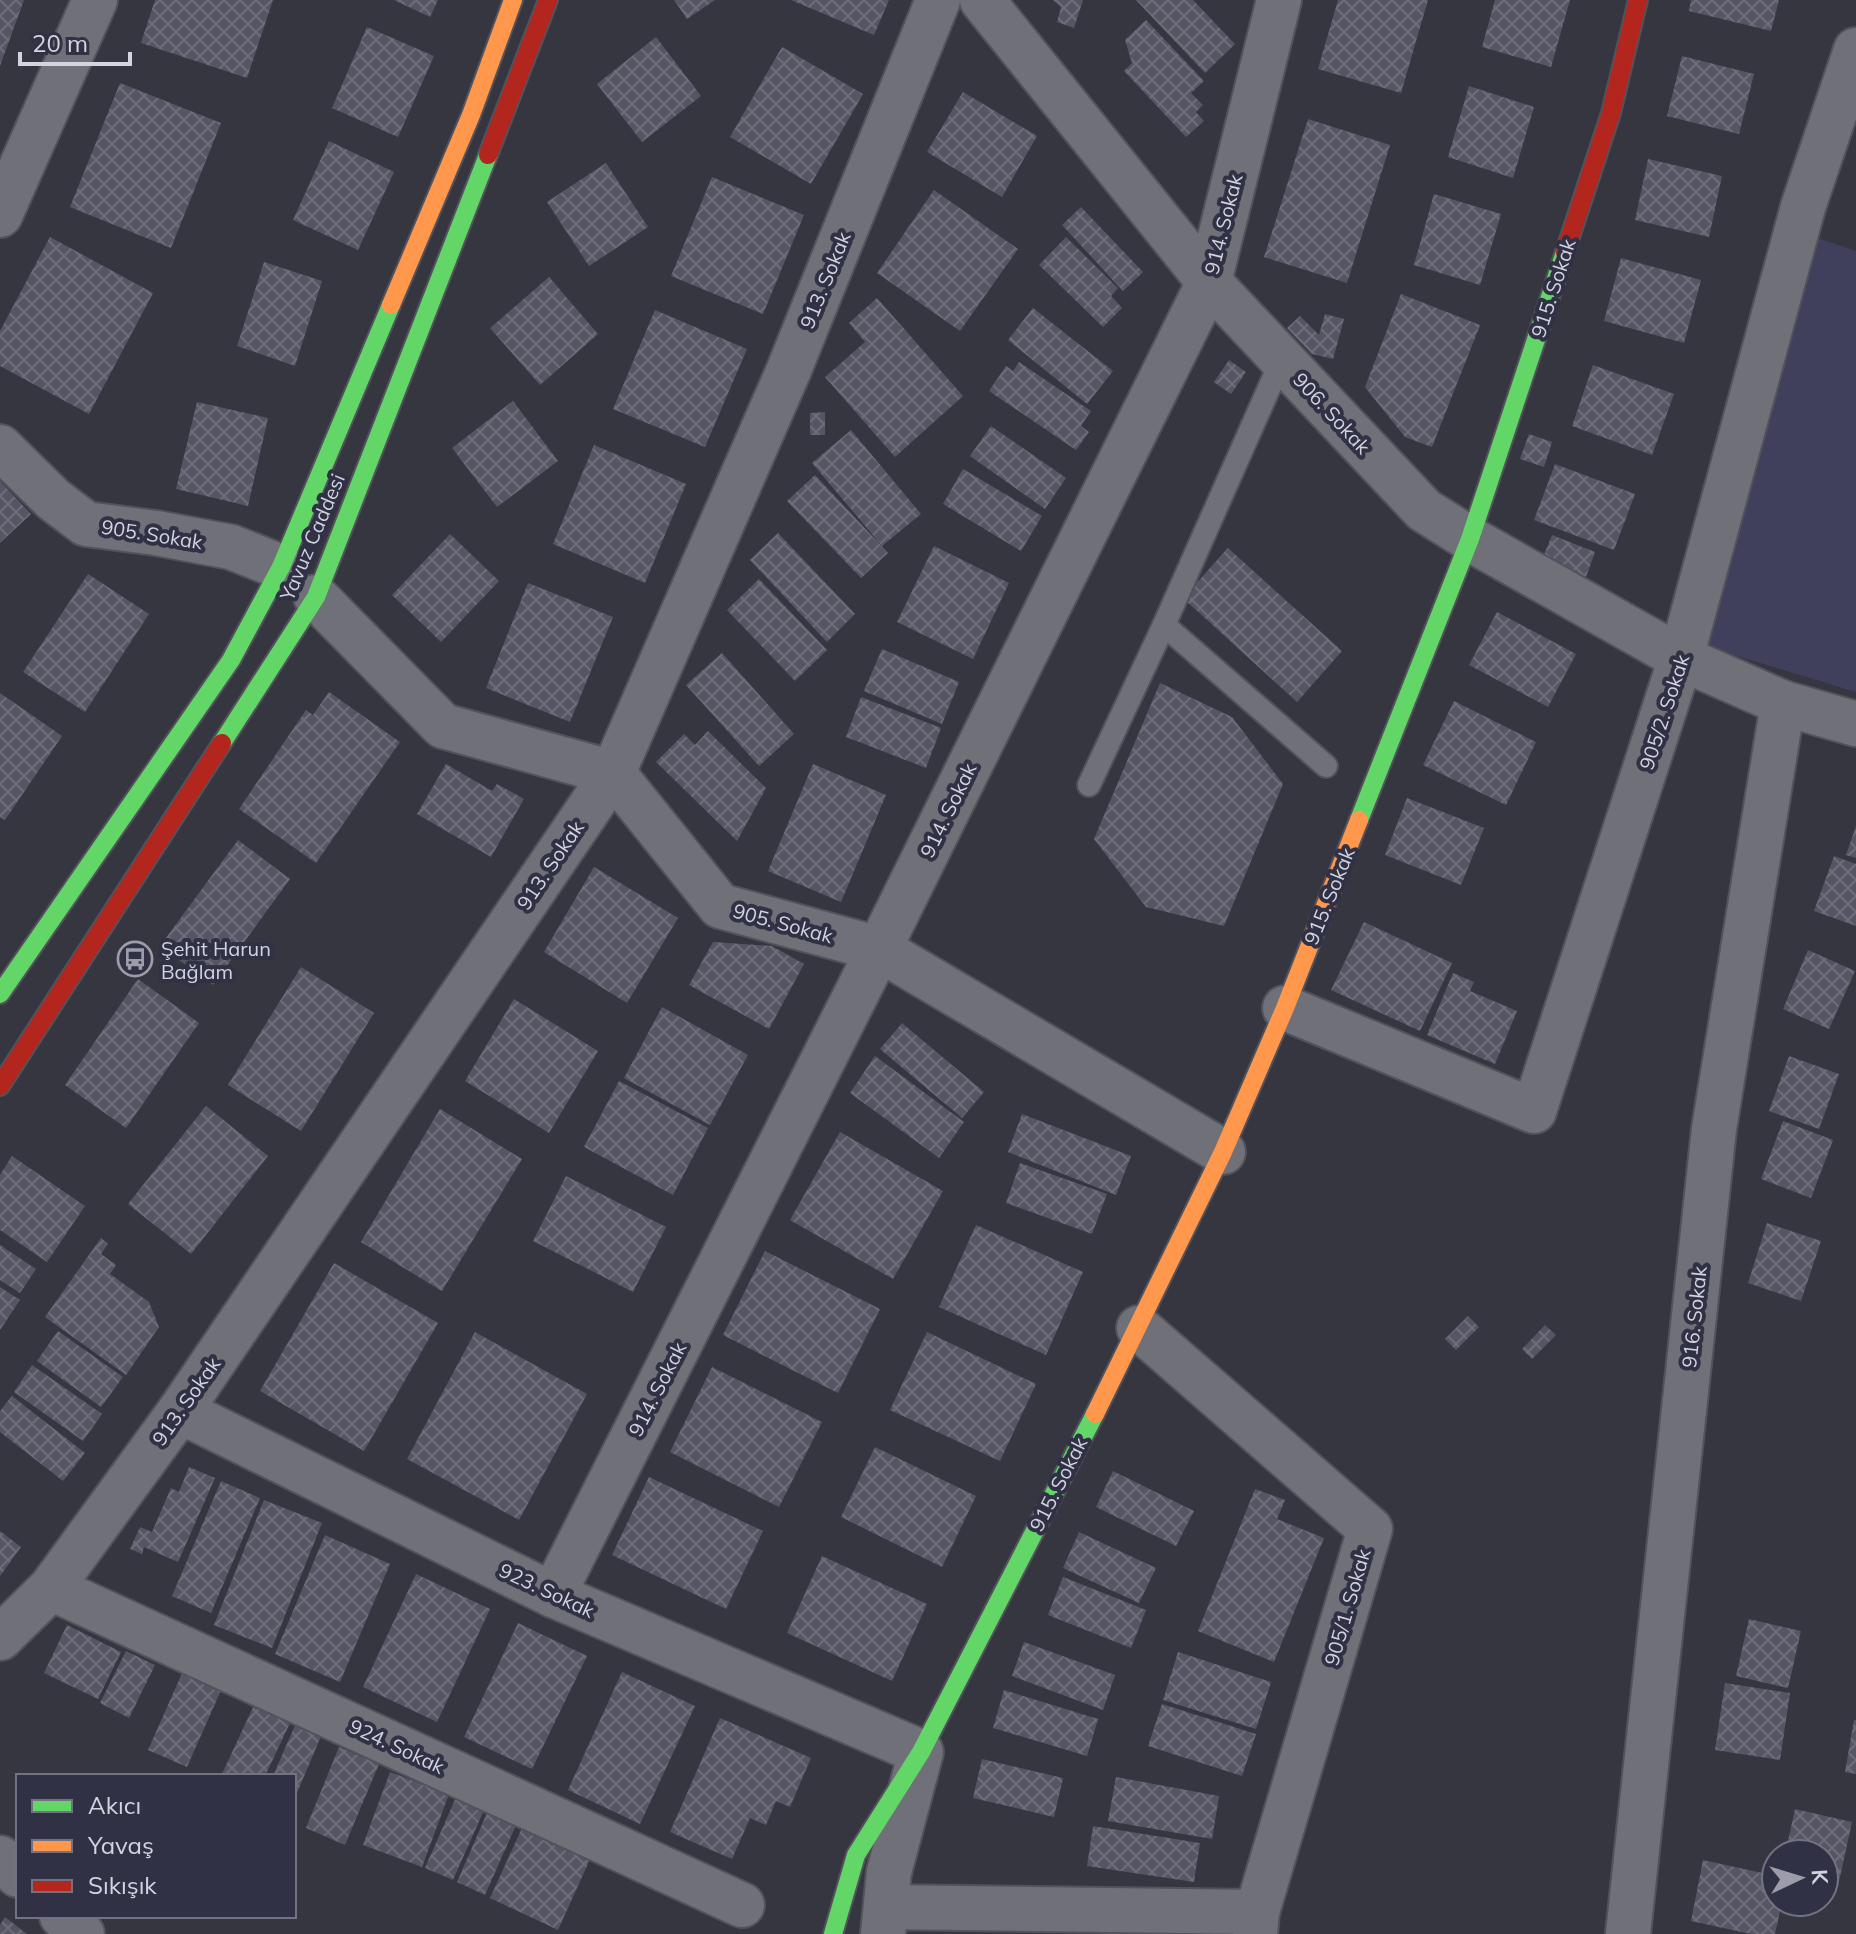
<svg xmlns="http://www.w3.org/2000/svg" width="1856" height="1934" font-family="Mulish,sans-serif">
<defs>
<pattern id="building-cross-hatch" width="8" height="8" patternUnits="userSpaceOnUse" patternTransform="scale(2)"><rect width="8" height="8" fill="#555564"/><path d="M0 0l8 8M0 8l8-8" fill="none" stroke="#6d6d7a"/></pattern>
</defs>
<rect width="100%" height="100%" fill="#363641"/>
<polygon fill="#40405d" points="1811,236 1856,251 1856,692 1701,645"/>
<g fill="url(#building-cross-hatch)">
<polygon points="0,0 24,0 0,66"/>
<polygon points="155,0 273,0 247,78 141,43"/>
<polygon points="394,0 438,0 430,17"/>
<polygon points="674,0 715,0 687,19"/>
<polygon points="791,0 889,0 874,35"/>
<polygon points="1053,0 1083,0 1074,28 1057,22 1061,7"/>
<polygon points="1136,0 1193,0 1235,44 1205,73"/>
<polygon points="1338,0 1428,0 1401,93 1318,69"/>
<polygon points="1495,0 1570,0 1551,67 1482,47"/>
<polygon points="1691,0 1779,0 1771,31 1689,11"/>
<polygon points="1146,20 1204,81 1191,93 1203,105 1196,112 1204,121 1186,137 1124,71 1132,63 1125,40"/>
<polygon points="367,27 434,56 398,137 332,108"/>
<polygon points="656,37 701,96 642,142 597,84"/>
<polygon points="782,47 863,94 811,184 730,137"/>
<polygon points="1682,56 1754,74 1739,134 1667,116"/>
<polygon points="120,83 221,123 171,248 70,207"/>
<polygon points="1469,86 1534,107 1513,178 1448,157"/>
<polygon points="963,92 1037,136 1002,197 927,152"/>
<polygon points="1308,119 1390,145 1347,283 1264,257"/>
<polygon points="329,141 394,172 358,250 293,220"/>
<polygon points="1648,159 1722,176 1709,237 1635,220"/>
<polygon points="606,163 648,227 589,266 547,202"/>
<polygon points="712,177 804,215 763,314 671,276"/>
<polygon points="934,190 1018,249 960,331 877,273"/>
<polygon points="1434,194 1501,214 1480,285 1414,265"/>
<polygon points="1081,207 1143,272 1123,291 1062,225"/>
<polygon points="50,237 153,293 89,414 0,366 0,331"/>
<polygon points="1066,237 1118,288 1111,296 1122,308 1103,327 1039,265"/>
<polygon points="1621,258 1701,280 1684,343 1604,321"/>
<polygon points="264,262 322,281 295,366 237,346"/>
<polygon points="549,277 598,334 540,385 490,328"/>
<polygon points="1401,294 1480,325 1432,447 1405,437 1365,387"/>
<polygon points="877,298 963,396 895,457 825,377 865,342 849,323"/>
<polygon points="1033,308 1113,371 1087,404 1008,340"/>
<polygon points="655,310 747,349 705,447 613,409"/>
<polygon points="1325,314 1344,319 1333,359 1312,354 1287,328 1300,316 1319,335"/>
<polygon points="1229,360 1246,372 1231,394 1214,382"/>
<polygon points="1019,362 1091,411 1081,426 1089,432 1076,450 989,391 1006,366 1013,371"/>
<polygon points="1593,365 1674,394 1652,455 1572,426"/>
<polygon points="513,401 558,461 497,507 452,448"/>
<polygon points="197,402 268,418 248,506 176,489"/>
<polygon points="825,412 825,435 810,435 810,413"/>
<polygon points="991,426 1066,478 1045,509 970,456"/>
<polygon points="851,430 921,514 882,546 812,463"/>
<polygon points="1529,434 1552,442 1544,467 1520,459"/>
<polygon points="594,445 686,484 645,583 553,544"/>
<polygon points="1555,464 1635,494 1614,550 1534,520"/>
<polygon points="963,469 1042,516 1021,551 943,504"/>
<polygon points="815,475 888,553 861,578 787,501"/>
<polygon points="0,481 31,514 0,543"/>
<polygon points="778,533 855,614 827,642 750,560"/>
<polygon points="450,534 499,581 441,642 392,595"/>
<polygon points="1552,535 1595,552 1586,577 1542,560"/>
<polygon points="934,546 1009,583 973,659 897,622"/>
<polygon points="1228,548 1342,651 1297,702 1183,598"/>
<polygon points="88,574 149,614 85,712 23,672"/>
<polygon points="759,579 827,650 795,681 727,610"/>
<polygon points="528,583 613,617 570,722 486,688"/>
<polygon points="1497,612 1576,654 1548,707 1469,665"/>
<polygon points="882,649 959,682 942,724 864,691"/>
<polygon points="722,653 794,734 759,766 686,685"/>
<polygon points="1160,683 1232,717 1283,784 1224,926 1146,907 1094,839"/>
<polygon points="329,692 400,742 316,863 239,809 306,710 313,715"/>
<polygon points="0,693 62,736 5,820 0,817"/>
<polygon points="861,697 941,728 926,768 846,737"/>
<polygon points="1454,701 1536,742 1506,805 1423,765"/>
<polygon points="708,731 766,788 737,841 656,762 684,734 695,745"/>
<polygon points="446,764 492,791 497,784 524,799 491,857 417,814"/>
<polygon points="813,764 886,795 841,902 768,871"/>
<polygon points="1407,798 1484,828 1461,885 1385,855"/>
<polygon points="1856,826 1856,858 1846,855"/>
<polygon points="238,840 290,879 213,985 160,946"/>
<polygon points="1834,856 1856,864 1856,926 1814,911"/>
<polygon points="594,867 678,918 627,1003 544,952"/>
<polygon points="1364,922 1452,963 1420,1031 1331,990"/>
<polygon points="713,942 772,946 804,964 769,1029 689,985"/>
<polygon points="1808,950 1855,971 1829,1029 1783,1009"/>
<polygon points="301,967 374,1013 301,1131 228,1085"/>
<polygon points="1453,973 1474,982 1470,991 1517,1011 1495,1064 1427,1035"/>
<polygon points="138,979 199,1023 126,1128 65,1085"/>
<polygon points="514,999 598,1051 549,1133 465,1081"/>
<polygon points="662,1007 748,1055 710,1125 624,1078"/>
<polygon points="902,1023 984,1092 962,1118 880,1049"/>
<polygon points="875,1056 964,1122 939,1158 850,1093"/>
<polygon points="1789,1056 1839,1074 1819,1129 1769,1111"/>
<polygon points="619,1081 708,1128 673,1195 584,1147"/>
<polygon points="206,1106 268,1156 191,1254 128,1204"/>
<polygon points="440,1109 522,1159 442,1291 361,1242"/>
<polygon points="1022,1114 1131,1156 1116,1195 1008,1152"/>
<polygon points="1783,1121 1833,1140 1811,1198 1761,1179"/>
<polygon points="840,1132 943,1191 893,1279 790,1220"/>
<polygon points="12,1156 85,1206 47,1262 0,1230 0,1175"/>
<polygon points="1020,1163 1107,1194 1092,1234 1006,1203"/>
<polygon points="566,1176 666,1227 633,1292 533,1241"/>
<polygon points="1767,1223 1821,1241 1801,1301 1748,1283"/>
<polygon points="976,1225 1083,1272 1046,1355 939,1307"/>
<polygon points="101,1238 108,1244 101,1254 116,1265 110,1274 149,1302 159,1327 126,1375 45,1317"/>
<polygon points="0,1245 36,1269 20,1293 0,1280"/>
<polygon points="765,1251 880,1309 838,1393 723,1335"/>
<polygon points="334,1263 438,1323 364,1451 260,1391"/>
<polygon points="0,1287 20,1300 0,1330"/>
<polygon points="1468,1316 1479,1327 1456,1350 1445,1339"/>
<polygon points="1545,1325 1556,1335 1532,1359 1522,1349"/>
<polygon points="58,1331 123,1377 101,1407 37,1361"/>
<polygon points="475,1332 587,1394 519,1520 407,1459"/>
<polygon points="927,1332 1036,1384 1000,1461 890,1410"/>
<polygon points="32,1365 102,1414 83,1441 14,1392"/>
<polygon points="712,1367 822,1422 779,1507 670,1452"/>
<polygon points="12,1396 85,1453 63,1481 0,1432 0,1411"/>
<polygon points="875,1447 976,1496 942,1567 841,1517"/>
<polygon points="189,1467 215,1478 178,1562 144,1547 142,1554 130,1549 140,1527 152,1532 171,1488 179,1492"/>
<polygon points="1113,1471 1194,1511 1176,1546 1096,1507"/>
<polygon points="649,1477 763,1531 726,1609 612,1555"/>
<polygon points="221,1481 260,1498 211,1613 172,1596"/>
<polygon points="1255,1489 1285,1500 1277,1519 1324,1538 1274,1662 1198,1631"/>
<polygon points="264,1500 322,1523 272,1648 214,1625"/>
<polygon points="0,1531 21,1547 0,1576"/>
<polygon points="1079,1532 1156,1568 1139,1603 1063,1568"/>
<polygon points="325,1535 390,1564 340,1682 275,1654"/>
<polygon points="822,1556 927,1604 892,1681 787,1633"/>
<polygon points="416,1574 490,1609 437,1722 363,1687"/>
<polygon points="1063,1577 1146,1610 1131,1648 1048,1615"/>
<polygon points="1749,1619 1801,1631 1788,1688 1736,1676"/>
<polygon points="518,1623 587,1656 532,1769 464,1737"/>
<polygon points="67,1625 121,1652 98,1699 44,1673"/>
<polygon points="1024,1642 1115,1675 1103,1710 1012,1676"/>
<polygon points="126,1651 155,1665 129,1718 100,1703"/>
<polygon points="1178,1652 1271,1682 1256,1729 1163,1700"/>
<polygon points="183,1671 222,1688 187,1767 148,1750"/>
<polygon points="622,1672 695,1706 640,1824 568,1790"/>
<polygon points="1725,1683 1790,1693 1780,1760 1715,1750"/>
<polygon points="1004,1690 1098,1719 1087,1756 993,1728"/>
<polygon points="255,1703 291,1721 265,1776 221,1776"/>
<polygon points="1162,1704 1256,1734 1242,1776 1148,1746"/>
<polygon points="720,1718 811,1758 790,1807 776,1801 766,1825 750,1818 732,1859 670,1832"/>
<polygon points="1854,1720 1856,1720 1856,1774 1845,1772"/>
<polygon points="296,1723 322,1734 294,1800 294,1776 273,1776"/>
<polygon points="339,1747 379,1764 345,1845 306,1828"/>
<polygon points="982,1759 1063,1778 1054,1817 973,1798"/>
<polygon points="390,1772 449,1794 422,1867 363,1845"/>
<polygon points="1116,1777 1219,1796 1212,1839 1108,1821"/>
<polygon points="457,1795 485,1808 453,1880 425,1868"/>
<polygon points="1795,1809 1852,1822 1838,1886 1824,1882 1824,1854 1785,1854"/>
<polygon points="487,1813 516,1825 485,1895 457,1882"/>
<polygon points="523,1826 591,1857 558,1930 490,1898"/>
<polygon points="1093,1826 1200,1843 1194,1882 1087,1866"/>
<polygon points="1703,1860 1776,1876 1776,1902 1782,1902 1775,1934 1751,1934 1691,1921"/>
<polygon points="5,1917 27,1934 0,1934 0,1925"/>
</g>
<g fill="none" stroke-linecap="round" stroke-linejoin="round">
<g stroke="#52525c" stroke-width="26">
<g id="lane">
<polyline points="1164,625 1326,766"/>
<polyline points="1089,785 1164,625 1282,359"/>
</g>
</g>
<g stroke="#52525c" stroke-width="48">
<g id="street">
<polyline points="982,0 1209,282 1424,510 1470,539 1681,658 1783,703 1856,724"/>
<polyline points="0,215 95,0"/>
<polyline points="0,447 53,499 86,524 156,533 231,547 281,567"/>
<polyline points="316,597 443,726 613,773 720,906 879,949 1223,1152"/>
<polyline points="1285,1008 1534,1111 1681,658 1803,207 1856,50"/>
<polyline points="1139,1328 1370,1529 1257,1912 1255,1934"/>
<polyline points="180,1411 553,1595 921,1752 889,1872 883,1934"/>
<polyline points="51,1588 742,1905"/>
<polyline points="553,1595 879,949 1209,282 1279,0"/>
<polyline points="0,1638 51,1588 180,1411 613,773 788,372 938,0"/>
<polyline points="0,1858 18,1875"/>
<polyline points="886,1907 1257,1912"/>
<polyline points="62,1916 82,1934"/>
<polyline points="1628,1934 1714,1129 1783,703"/>
</g>
</g>
<g stroke="#52525c" stroke-width="22">
<g id="fast">
<polyline points="222,743 316,597 488,155"/>
<polyline points="1359,820 1470,539 1565,252"/>
<polyline points="0,994 231,660 281,567 391,305"/>
<polyline points="833,1934 856,1855 921,1752 1095,1414"/>
</g>
</g>
<g stroke="#52525c" stroke-width="22">
<g id="slow">
<polyline points="391,305 471,115 513,0"/>
<polyline points="1095,1414 1223,1152 1285,1008 1359,820"/>
</g>
</g>
<g stroke="#52525c" stroke-width="22">
<g id="jam">
<polyline points="488,155 548,0"/>
<polyline points="1565,252 1611,113 1638,0"/>
<polyline points="0,1086 222,743"/>
</g>
</g>
<use href="#lane" stroke="#707078" stroke-width="22"/>
<use href="#street" stroke="#707078" stroke-width="44"/>
<use href="#fast" stroke="#63d668" stroke-width="18"/>
<use href="#slow" stroke="#ff974d" stroke-width="18"/>
<use href="#jam" stroke="#b3261e" stroke-width="18"/>
</g>
<defs>
<g id="bus-ring" transform="scale(1.8)"><circle r="9.5" fill="#313145" stroke="#9c9da9" stroke-width="1.5"/><path d="M-5-6H5V4H4V6H2V4H-2V6H-4V4H-5ZM-3.5-4V0h7V-4ZM-3.5 1.2v1.5H-2V1.2ZM2 1.2v1.5H3.5V1.2Z" fill="#9c9da9"/></g>
</defs>
<g fill-rule="evenodd">
<use href="#bus-ring" x="135" y="959"/>
</g>
<g text-anchor="middle" dominant-baseline="central" stroke-width="8" stroke-linejoin="round" paint-order="stroke">
<g font-size="20" fill="#d3d4e1" stroke="#313145">
<text transform="translate(1223 224) rotate(-76)">914. Sokak</text>
<text transform="translate(825 280) rotate(-68)">913. Sokak</text>
<text transform="translate(1553 288) rotate(-72)">915. Sokak</text>
<text transform="translate(1332 413) rotate(47)">906. Sokak</text>
<text transform="translate(152 534) rotate(9)">905. Sokak</text>
<text transform="translate(312 537) rotate(-67)">Yavuz Caddesi</text>
<text transform="translate(1664 712) rotate(-72)">905/2. Sokak</text>
<text transform="translate(948 810) rotate(-64)">914. Sokak</text>
<text transform="translate(550 865) rotate(-56)">913. Sokak</text>
<text transform="translate(1329 896) rotate(-68)">915. Sokak</text>
<text transform="translate(783 923) rotate(15)">905. Sokak</text>
<text transform="translate(1694 1317) rotate(-84)">916. Sokak</text>
<text transform="translate(657 1389) rotate(-63)">914. Sokak</text>
<text transform="translate(186 1401) rotate(-55)">913. Sokak</text>
<text transform="translate(1058 1484) rotate(-63)">915. Sokak</text>
<text transform="translate(547 1590) rotate(25)">923. Sokak</text>
<text transform="translate(1347 1607) rotate(-74)">905/1. Sokak</text>
<text transform="translate(397 1746) rotate(25)">924. Sokak</text>
</g>
<g font-size="20" fill="#d3d4e1" stroke="#313145" text-anchor="start">
<text x="161" y="948">Şehit Harun<tspan x="161" dy="23">Bağlam</tspan></text>
</g>
</g>
<rect x="16" y="1774" width="280" height="144" fill="#313145" stroke="#727283" stroke-width="2"/>
<rect x="32" y="1800" width="40" height="12" fill="#63d668" stroke="#727283" stroke-width="2"/>
<text x="88" y="1814" font-size="24" fill="#d3d4e1">Akıcı</text>
<rect x="32" y="1840" width="40" height="12" fill="#ff974d" stroke="#727283" stroke-width="2"/>
<text x="88" y="1854" font-size="24" fill="#d3d4e1">Yavaş</text>
<rect x="32" y="1880" width="40" height="12" fill="#b3261e" stroke="#727283" stroke-width="2"/>
<text x="88" y="1894" font-size="24" fill="#d3d4e1">Sıkışık</text>
<g transform="translate(1800 1878) rotate(86)"><circle r="38" fill="#313145" stroke="#727283" stroke-width="2"/>
<path d="M0-6L14 30L0 20L-14 30Z" fill="#9c9da9"/>
<text y="-12" font-size="22" font-weight="bold" text-anchor="middle" fill="#d3d4e1">K</text>
</g>
<path d="M20 52v12h110v-12" fill="none" stroke="#d3d4e1" stroke-width="4"/>
<text x="32" y="52" font-size="24" fill="#d3d4e1" stroke="#313145" stroke-width="6" paint-order="stroke">20 m</text>
</svg>
